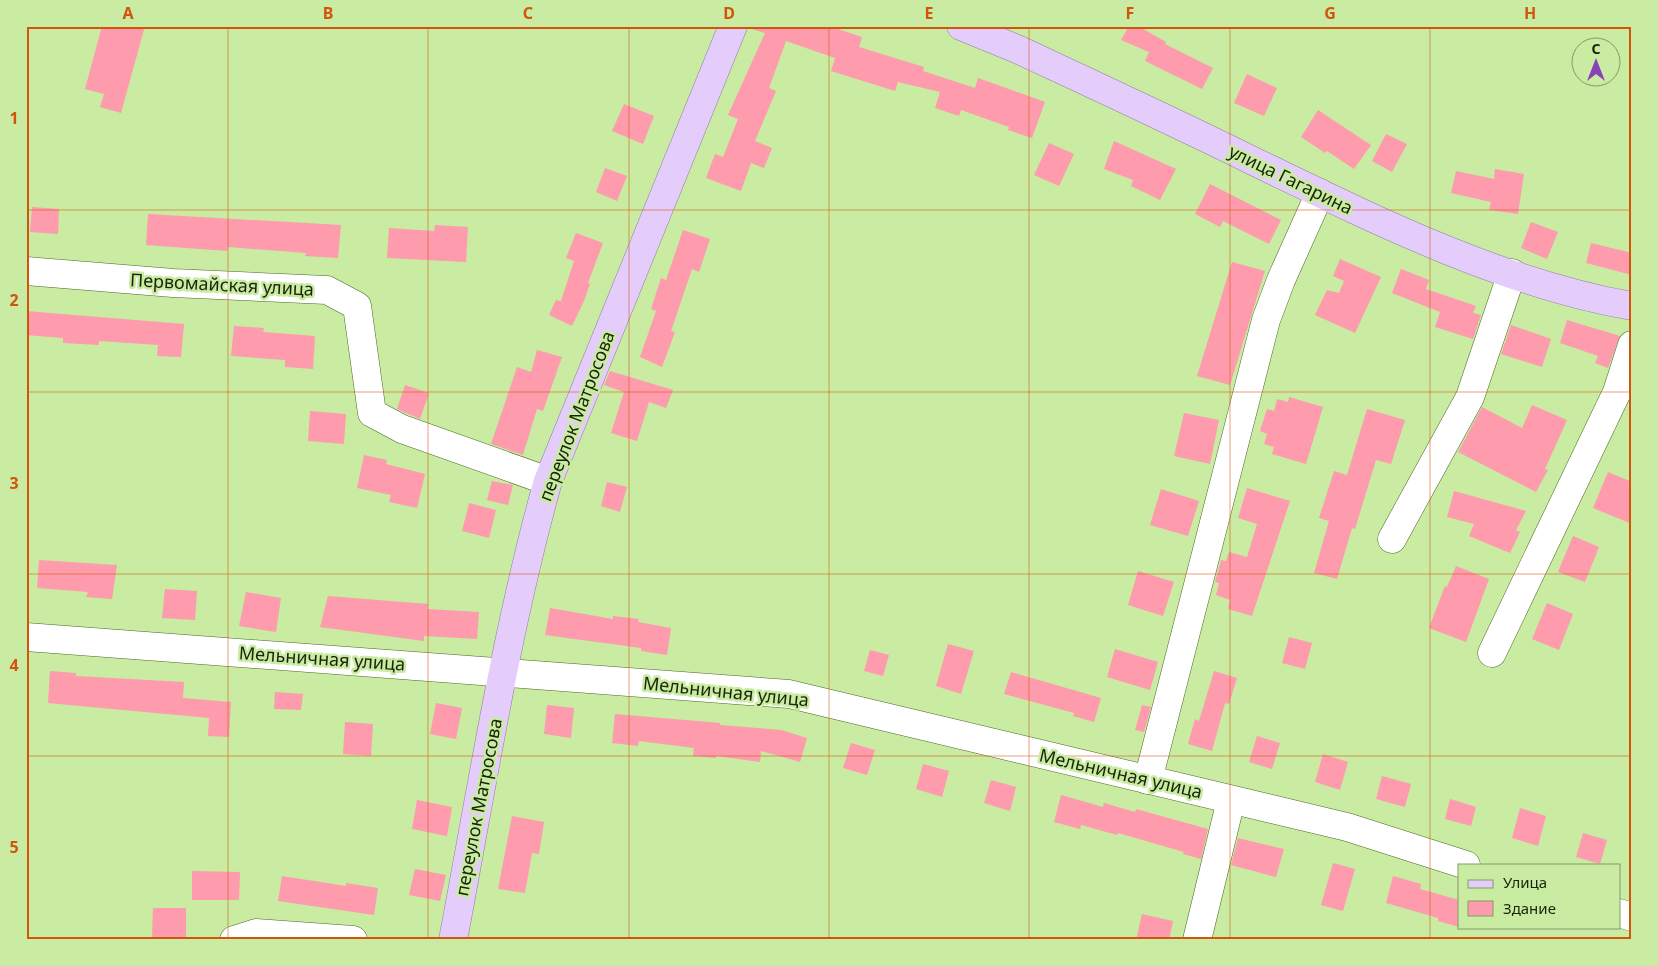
<svg xmlns="http://www.w3.org/2000/svg" width="1658" height="966" font-family="'Noto Sans',sans-serif">
<rect width="100%" height="100%" fill="#c9eba2"/>
<g fill="#fe9bad">
<polygon points="102,26 145,26 121,113 100,107 104,94 85,89"/>
<polygon points="753,26 829,26 862,37 859,47 924,67 923,71 975,88 978,78 1045,102 1032,138 1008,130 1009,127 961,110 959,116 935,108 940,92 898,82 895,91 831,71 835,58 786,41 769,88 776,91 755,141 772,148 764,168 751,163 741,191 706,178 715,154 723,157 738,119 728,115 765,33 752,29"/>
<polygon points="1129,26 1138,26 1166,42 1165,44 1213,68 1202,89 1145,61 1149,52 1121,40"/>
<polygon points="1247,74 1277,88 1264,116 1234,103"/>
<polygon points="624,104 654,116 643,144 612,131"/>
<polygon points="1318,110 1371,145 1354,169 1327,151 1325,153 1301,137"/>
<polygon points="1386,134 1407,144 1392,172 1372,161"/>
<polygon points="1114,141 1176,169 1160,200 1131,186 1133,180 1104,169"/>
<polygon points="1049,143 1074,154 1059,186 1034,175"/>
<polygon points="605,168 627,176 617,201 596,192"/>
<polygon points="1495,169 1524,174 1518,214 1489,210 1491,202 1451,193 1456,171 1494,179"/>
<polygon points="1210,184 1281,220 1269,244 1223,221 1220,227 1195,214"/>
<polygon points="32,207 59,209 58,234 30,232"/>
<polygon points="148,214 341,225 338,258 305,256 306,253 228,247 227,251 146,245"/>
<polygon points="1531,222 1558,232 1547,259 1521,248"/>
<polygon points="435,225 468,227 466,262 387,258 389,228 434,231"/>
<polygon points="683,230 710,239 699,272 692,269 671,331 675,332 662,367 640,357 656,311 651,309 661,278 666,280"/>
<polygon points="576,233 603,243 588,283 590,284 584,301 572,326 549,315 556,300 561,301 574,261 566,258"/>
<polygon points="1591,243 1632,253 1632,275 1586,263"/>
<polygon points="1340,259 1381,277 1355,333 1315,315 1327,290 1339,293 1344,281 1333,276"/>
<polygon points="1232,262 1265,271 1230,385 1197,376"/>
<polygon points="1401,269 1429,280 1426,289 1476,306 1473,313 1481,315 1473,339 1435,327 1440,312 1392,293"/>
<polygon points="26,311 184,324 181,357 157,356 158,345 99,341 99,345 63,343 63,338 26,335"/>
<polygon points="1567,320 1620,336 1608,368 1595,363 1598,356 1560,343"/>
<polygon points="1511,325 1551,339 1542,367 1501,354"/>
<polygon points="234,326 264,328 263,332 315,336 313,369 285,367 285,360 231,356"/>
<polygon points="537,350 562,357 543,411 537,409 523,455 491,444 517,367 531,372"/>
<polygon points="610,371 673,390 666,408 649,402 637,441 611,433 624,392 604,385"/>
<polygon points="405,385 429,393 420,419 397,409"/>
<polygon points="1289,397 1323,407 1306,464 1272,454 1274,447 1264,444 1267,434 1260,431 1267,409 1274,411 1277,399 1288,402"/>
<polygon points="1532,405 1567,420 1545,469 1548,470 1536,492 1458,452 1482,407 1522,428"/>
<polygon points="1367,409 1405,420 1391,464 1376,460 1355,529 1352,528 1337,579 1314,573 1329,521 1319,518 1334,471 1347,475"/>
<polygon points="310,411 346,414 344,444 308,441"/>
<polygon points="1184,413 1219,420 1210,464 1174,456"/>
<polygon points="364,455 387,460 386,464 425,474 417,508 389,502 391,495 357,488"/>
<polygon points="1608,472 1632,482 1632,524 1593,508"/>
<polygon points="492,481 513,485 508,505 487,500"/>
<polygon points="607,482 627,487 620,512 601,506"/>
<polygon points="1247,488 1290,501 1252,616 1228,609 1230,600 1216,595 1219,583 1215,582 1221,560 1226,561 1229,552 1247,557 1257,524 1238,518"/>
<polygon points="1161,489 1199,501 1188,536 1150,525"/>
<polygon points="1454,491 1526,511 1516,530 1520,532 1510,553 1469,536 1474,524 1447,517"/>
<polygon points="469,503 496,510 489,538 462,531"/>
<polygon points="1573,536 1599,547 1585,582 1558,572"/>
<polygon points="39,560 117,565 112,599 86,597 88,592 37,588"/>
<polygon points="1456,566 1489,579 1466,642 1429,628 1445,586 1447,587"/>
<polygon points="1138,571 1174,582 1163,616 1128,605"/>
<polygon points="165,589 197,591 195,620 162,618"/>
<polygon points="246,592 281,598 276,632 239,626"/>
<polygon points="328,596 428,604 427,609 479,612 477,639 424,636 424,641 320,627"/>
<polygon points="1547,603 1573,614 1559,650 1532,639"/>
<polygon points="550,608 613,619 613,616 639,619 638,622 671,628 667,655 641,651 641,648 545,635"/>
<polygon points="1289,637 1312,643 1305,669 1282,663"/>
<polygon points="948,644 974,651 961,694 936,686"/>
<polygon points="1115,649 1158,662 1150,690 1107,677"/>
<polygon points="870,650 889,655 883,676 864,671"/>
<polygon points="50,671 76,673 76,676 184,682 183,698 231,702 229,737 208,736 209,718 48,703"/>
<polygon points="1214,671 1237,678 1229,704 1225,703 1212,751 1188,744 1195,719 1199,721"/>
<polygon points="1011,672 1101,698 1094,722 1073,716 1074,713 1004,694"/>
<polygon points="275,692 303,694 301,710 274,709"/>
<polygon points="436,703 462,708 456,739 430,734"/>
<polygon points="547,705 574,708 571,738 544,734"/>
<polygon points="1142,705 1151,707 1144,732 1135,730"/>
<polygon points="615,714 720,723 720,725 781,730 807,738 800,762 761,751 760,762 716,756 716,758 693,756 694,748 639,741 638,746 612,743"/>
<polygon points="345,722 373,724 371,756 343,754"/>
<polygon points="1257,736 1280,743 1272,769 1249,762"/>
<polygon points="851,743 875,750 867,775 843,768"/>
<polygon points="1323,754 1348,762 1340,790 1315,782"/>
<polygon points="923,764 949,771 942,797 916,789"/>
<polygon points="1382,776 1411,784 1405,807 1376,799"/>
<polygon points="991,780 1016,787 1010,811 984,803"/>
<polygon points="1061,795 1103,807 1104,803 1135,812 1136,809 1208,829 1201,859 1183,854 1184,852 1118,833 1117,835 1081,825 1080,829 1054,822"/>
<polygon points="1450,799 1476,807 1471,826 1445,819"/>
<polygon points="417,800 452,807 447,836 412,829"/>
<polygon points="1520,808 1546,816 1538,846 1512,838"/>
<polygon points="512,816 544,822 539,854 532,853 525,893 498,889"/>
<polygon points="1583,833 1607,840 1600,864 1576,857"/>
<polygon points="1238,838 1284,849 1276,877 1231,865"/>
<polygon points="1333,863 1355,869 1343,911 1321,905"/>
<polygon points="415,869 446,875 440,901 409,895"/>
<polygon points="192,871 240,872 239,900 192,900"/>
<polygon points="282,876 346,886 346,883 378,888 374,915 278,901"/>
<polygon points="1393,876 1421,884 1420,889 1459,900 1459,927 1438,921 1438,918 1386,903"/>
<polygon points="153,908 186,908 186,938 152,938"/>
<polygon points="1142,914 1173,921 1169,940 1136,940"/>
</g>
<g fill="none" stroke-linecap="round" stroke-linejoin="round">
<g stroke="#4c6823" stroke-width="29">
<g id="minor">
<polyline points="26,271 173,283 327,290 357,306 372,413 402,429 548,481"/>
<polyline points="1392,539 1470,397 1512,273"/>
<polyline points="26,637 789,694 1347,827 1466,865"/>
<polyline points="1492,653 1617,392 1632,345"/>
<polyline points="1148,780 1266,320 1281,280 1320,193"/>
<polyline points="1619,913 1632,917"/>
<polyline points="234,940 256,933 353,940"/>
<polyline points="1197,940 1231,800"/>
</g>
</g>
<g stroke="#937ca4" stroke-width="29">
<g id="major">
<path d="M961,26L1017,49C1094,85 1172,121 1249,159C1369,217 1500,283 1632,306"/>
<path d="M453,940C482,787 506,631 548,481L733,26"/>
</g>
</g>
<use href="#minor" stroke="#fff" stroke-width="28"/>
<use href="#major" stroke="#e5cdfb" stroke-width="28"/>
</g>
<path fill="none" stroke="#d3540c" stroke-width="1" stroke-opacity="0.55" d="M228,26V940M428,26V940M629,26V940M829,26V940M1029,26V940M1230,26V940M1430,26V940M26,210H1632M26,392H1632M26,574H1632M26,756H1632"/>
<g text-anchor="middle" dominant-baseline="central" stroke-width="5" stroke-linejoin="round" paint-order="stroke">
<g font-size="18" fill="#192508" stroke="#c9eba2">
<text transform="translate(1291 179) rotate(26)">улица Гагарина</text>
<text transform="translate(222 284) rotate(3)">Первомайская улица</text>
<text transform="translate(576 416) rotate(-69)">переулок Матросова</text>
<text transform="translate(322 658) rotate(4)">Мельничная улица</text>
<text transform="translate(726 691) rotate(6)">Мельничная улица</text>
<text transform="translate(1121 773) rotate(13)">Мельничная улица</text>
<text transform="translate(478 807) rotate(-79)">переулок Матросова</text>
</g>
</g>
<rect width="1658" height="966" fill="none" stroke="#c9eba2" stroke-width="55"/>
<rect x="1458" y="864" width="162" height="65" fill="#c9eba2" stroke="#839c64"/>
<rect x="1468" y="880" width="25" height="8" fill="#e5cdfb" stroke="#839c64"/>
<text x="1503" y="888" font-size="15" fill="#192508">Улица</text>
<rect x="1468" y="901" width="25" height="15" fill="#fe9bad" stroke="#839c64"/>
<text x="1503" y="914" font-size="15" fill="#192508">Здание</text>
<g transform="translate(1596 62)"><circle r="24" fill="#c9eba2" stroke="#839c64"/>
<path d="M0-4L9 19L0 12L-9 19Z" fill="#8743b7"/>
<text y="-8" font-size="14" font-weight="bold" text-anchor="middle" fill="#192508">С</text>
</g>
<rect x="28" y="28" width="1602" height="910" fill="none" stroke="#d3540c" stroke-width="2"/>
<g font-size="16" text-anchor="middle" font-weight="bold" fill="#d3540c">
<text x="128" y="19">A</text>
<text x="328" y="19">B</text>
<text x="528" y="19">C</text>
<text x="729" y="19">D</text>
<text x="929" y="19">E</text>
<text x="1130" y="19">F</text>
<text x="1330" y="19">G</text>
<text x="1530" y="19">H</text>
<text x="14" y="124">1</text>
<text x="14" y="306">2</text>
<text x="14" y="489">3</text>
<text x="14" y="671">4</text>
<text x="14" y="853">5</text>
</g>
</svg>
